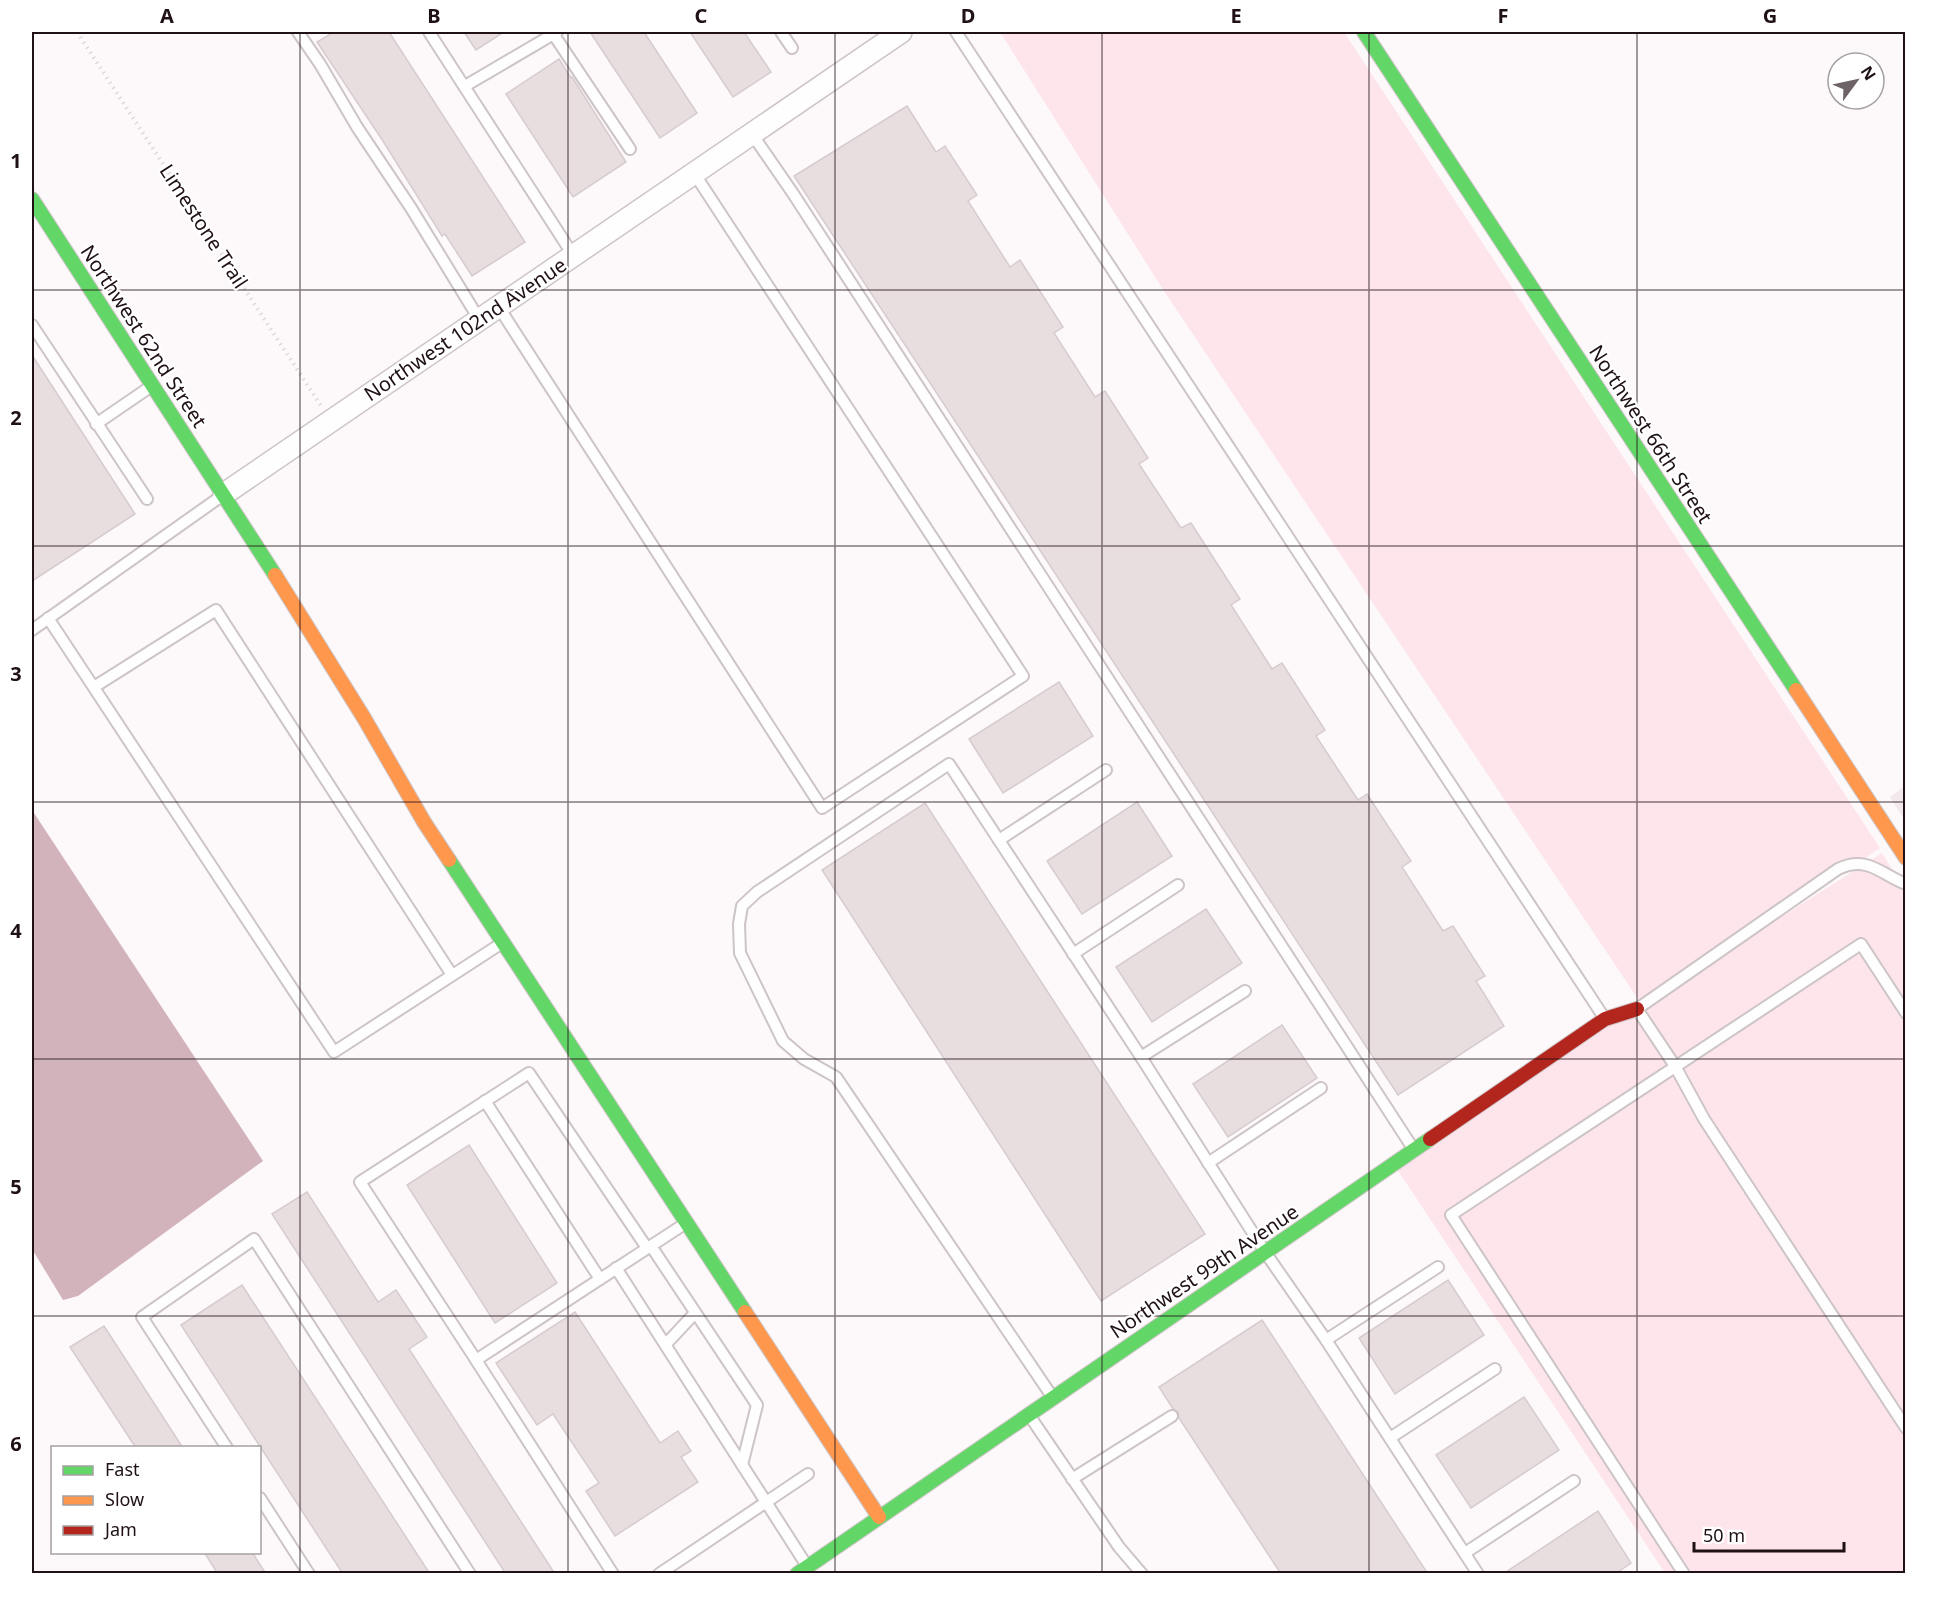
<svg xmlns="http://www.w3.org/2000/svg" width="1937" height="1605" font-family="'Noto Sans',sans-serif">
<rect width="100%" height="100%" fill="#fdf8f9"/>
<polygon fill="#f2e9ec" points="1905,786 1905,821 1890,797"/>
<polygon fill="#fde5eb" points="1000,32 1344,32 1880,848 1680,981 1882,853 1905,891 1905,1573 1665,1573 1393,1163 1642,1005 1164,291"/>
<polygon fill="#d2b3bb" points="32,810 263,1161 78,1296 63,1300 32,1249"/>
<g fill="#e8dee0" stroke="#d6cccf" stroke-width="1.5">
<polygon points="334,32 389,32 525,242 472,276 445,234 442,236 383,141 317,42"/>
<polygon points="464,32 504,32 476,50"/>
<polygon points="590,32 644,32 697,113 660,138"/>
<polygon points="690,32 744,32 771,72 733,97"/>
<polygon points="559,59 571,78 572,77 626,162 573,197 506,94"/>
<polygon points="907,106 936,152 945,146 977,195 968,201 1010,267 1020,260 1063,327 1054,333 1095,397 1105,391 1148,458 1139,464 1181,528 1191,523 1240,599 1231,605 1272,669 1282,663 1325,730 1316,736 1358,800 1367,794 1411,861 1402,867 1443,931 1453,926 1485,976 1476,981 1504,1026 1398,1095 794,176"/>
<polygon points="32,355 135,514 32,581"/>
<polygon points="1059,682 1093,736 1003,793 969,739"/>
<polygon points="1137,802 1172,856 1082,914 1047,861"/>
<polygon points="925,803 1205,1234 1101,1301 822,870"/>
<polygon points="1206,909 1242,963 1152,1022 1116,967"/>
<polygon points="1282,1025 1317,1078 1228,1137 1193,1084"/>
<polygon points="469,1145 557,1283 495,1323 407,1185"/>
<polygon points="307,1192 378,1302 396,1290 427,1337 409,1349 555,1574 506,1574 272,1214"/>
<polygon points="1448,1280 1484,1335 1395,1394 1359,1338"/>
<polygon points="242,1285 430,1574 343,1574 181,1325"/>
<polygon points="575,1312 660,1443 678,1431 691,1451 681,1457 698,1482 615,1536 586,1491 599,1483 553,1414 537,1425 496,1363"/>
<polygon points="1262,1320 1428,1574 1281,1574 1179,1418 1178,1412 1173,1409 1159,1387"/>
<polygon points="104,1326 183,1448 136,1448 70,1347"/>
<polygon points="1524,1397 1559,1450 1471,1508 1436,1455"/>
<polygon points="1598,1511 1631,1563 1615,1574 1503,1574"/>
<polygon points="204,1552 252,1552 266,1574 218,1574"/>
</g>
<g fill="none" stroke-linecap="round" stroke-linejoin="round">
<g stroke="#cdc4c6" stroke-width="14">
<g id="lane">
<polyline points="298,32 320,64 357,127 411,208 479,319"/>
<polyline points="429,32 573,255"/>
<polyline points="552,32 630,149"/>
<polyline points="781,32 792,48"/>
<polyline points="956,32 1605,1019"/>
<polyline points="465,86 557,32"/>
<polyline points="752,134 792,192 1414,1150"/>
<polyline points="498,306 822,808 1023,676 694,173"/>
<polyline points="32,325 147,499"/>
<polyline points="96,424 153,385"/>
<polyline points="48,618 334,1052 502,943"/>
<polyline points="32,630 223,495"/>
<polyline points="94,687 216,610 452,975"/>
<polyline points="999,840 1106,770"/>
<path d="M1906,884C1880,874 1868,855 1838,869L1637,1009L1675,1066L1704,1119L1906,1428"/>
<polyline points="1073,954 1178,885"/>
<polyline points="1141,1057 1245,991"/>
<polyline points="485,1101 600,1279"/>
<polyline points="1208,1163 1321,1088"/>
<polyline points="651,1246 757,1405 742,1465"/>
<polyline points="616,1268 807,1566"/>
<polyline points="1326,1340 1438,1267"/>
<polyline points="666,1344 695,1313"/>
<polyline points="476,1360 360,1182 529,1073 647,1248"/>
<polyline points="1053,1398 836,1077 804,1059 783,1041 740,953 739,924 742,906 757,892 949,764 1141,1057 1265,1252 1326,1340 1478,1574"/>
<polyline points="1029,1415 1119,1547 1142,1574"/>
<polyline points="1390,1438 1495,1369"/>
<polyline points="227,1448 142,1317 254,1239 470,1574"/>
<polyline points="1072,1479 1172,1416"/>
<polyline points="260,1498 309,1574"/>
<polyline points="1465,1553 1574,1481"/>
<polyline points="613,1574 476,1360 686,1223"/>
<polyline points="659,1574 808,1474"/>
<polyline points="1684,1574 1451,1215 1861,944 1906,1013"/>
</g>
</g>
<g stroke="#cdc4c6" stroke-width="24">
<polyline id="street" points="224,494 901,32"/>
</g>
<g stroke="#cdc4c6" stroke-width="16">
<g id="fast">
<polyline points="1364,32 1796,690"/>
<polyline points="32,199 275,575"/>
<polyline points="449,860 745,1312"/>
<polyline points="797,1574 1430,1139"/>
</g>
</g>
<g stroke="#cdc4c6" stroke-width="16">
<g id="slow">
<polyline points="275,575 364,718 424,822 449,860"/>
<polyline points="1796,690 1906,858"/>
<polyline points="745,1312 879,1517"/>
</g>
</g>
<g stroke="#cdc4c6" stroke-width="16">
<polyline id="jam" points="1430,1139 1605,1019 1637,1009"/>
</g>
<polyline stroke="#dcdada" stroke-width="4" stroke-dasharray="1.5 4.5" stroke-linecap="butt" points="77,32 321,406"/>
<use href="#lane" stroke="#fffefe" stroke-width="10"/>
<use href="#street" stroke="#fffefe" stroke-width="21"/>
<use href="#fast" stroke="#63d668" stroke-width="14"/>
<use href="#slow" stroke="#ff974d" stroke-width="14"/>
<use href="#jam" stroke="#b3261e" stroke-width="14"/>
</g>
<path fill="none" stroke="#1f1115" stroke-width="1.5" stroke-opacity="0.55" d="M300,32V1574M568,32V1574M835,32V1574M1102,32V1574M1369,32V1574M1637,32V1574M32,290H1906M32,546H1906M32,802H1906M32,1059H1906M32,1316H1906"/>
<g text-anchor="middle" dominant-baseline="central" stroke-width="4.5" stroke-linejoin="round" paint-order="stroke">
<g font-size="20" fill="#1f1115" stroke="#fff">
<text transform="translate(204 226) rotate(57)">Limestone Trail</text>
<text transform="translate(465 329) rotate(-34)">Northwest 102nd Avenue</text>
<text transform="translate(144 336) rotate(57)">Northwest 62nd Street</text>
<text transform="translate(1651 434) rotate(57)">Northwest 66th Street</text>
<text transform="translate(1204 1271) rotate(-34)">Northwest 99th Avenue</text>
</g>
</g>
<rect width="1937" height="1605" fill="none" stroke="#ffffff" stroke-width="66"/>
<rect x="51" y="1446" width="210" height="108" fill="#ffffff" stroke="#a5a0a1" stroke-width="1.5"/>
<rect x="63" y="1466" width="30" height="9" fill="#63d668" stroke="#a5a0a1" stroke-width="1.5"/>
<text x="105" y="1476" font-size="18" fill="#1f1115">Fast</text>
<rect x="63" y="1496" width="30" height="9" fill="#ff974d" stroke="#a5a0a1" stroke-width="1.5"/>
<text x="105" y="1506" font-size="18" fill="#1f1115">Slow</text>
<rect x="63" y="1526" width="30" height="9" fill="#b3261e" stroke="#a5a0a1" stroke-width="1.5"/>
<text x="105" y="1536" font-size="18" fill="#1f1115">Jam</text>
<g transform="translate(1856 81) rotate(57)"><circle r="28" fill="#ffffff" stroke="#a5a0a1" stroke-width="1.5"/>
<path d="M0-4.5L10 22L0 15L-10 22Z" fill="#6d6265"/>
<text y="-9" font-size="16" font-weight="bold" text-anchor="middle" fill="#1f1115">N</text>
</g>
<path d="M1694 1542v9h150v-9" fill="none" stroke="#1f1115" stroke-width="3"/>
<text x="1703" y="1542" font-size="18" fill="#1f1115" stroke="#ffffff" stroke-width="4.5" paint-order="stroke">50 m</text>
<rect x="33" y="33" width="1871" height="1539" fill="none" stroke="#1f1115" stroke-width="2"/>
<g font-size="20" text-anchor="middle" font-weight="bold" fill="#1f1115">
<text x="167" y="23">A</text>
<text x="434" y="23">B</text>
<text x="701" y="23">C</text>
<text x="968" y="23">D</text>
<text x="1236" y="23">E</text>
<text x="1503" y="23">F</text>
<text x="1770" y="23">G</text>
<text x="16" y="168">1</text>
<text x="16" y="425">2</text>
<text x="16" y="681">3</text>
<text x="16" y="938">4</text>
<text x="16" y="1194">5</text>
<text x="16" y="1451">6</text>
</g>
</svg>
